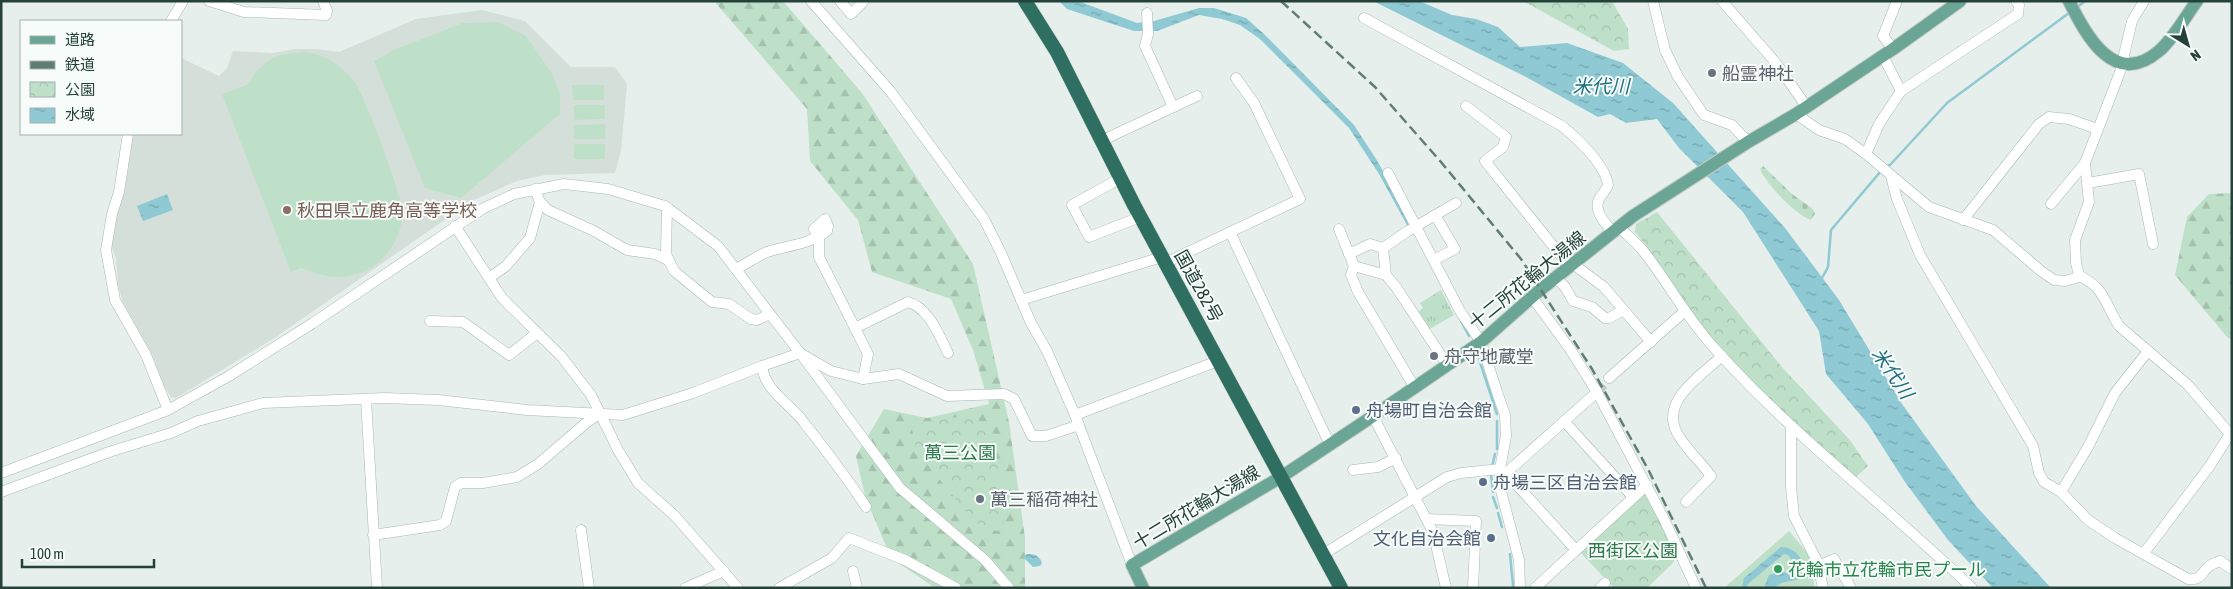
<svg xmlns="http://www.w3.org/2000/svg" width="2233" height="589" font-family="'Asap Condensed','Noto Sans JP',sans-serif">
<defs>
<pattern id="grass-tufts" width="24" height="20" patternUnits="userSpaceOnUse" patternTransform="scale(1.25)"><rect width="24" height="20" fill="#bfe0c8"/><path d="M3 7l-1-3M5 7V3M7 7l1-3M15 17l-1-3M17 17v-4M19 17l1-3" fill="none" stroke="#a4c1ad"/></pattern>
<pattern id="forest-firs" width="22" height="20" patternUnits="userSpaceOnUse" patternTransform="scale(1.25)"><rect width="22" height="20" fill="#bfe0c8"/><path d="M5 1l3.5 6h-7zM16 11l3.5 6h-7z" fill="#a4c1ad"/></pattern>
<pattern id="cemetery-stones" width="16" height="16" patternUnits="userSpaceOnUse" patternTransform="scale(1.25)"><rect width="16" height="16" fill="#bfe0c8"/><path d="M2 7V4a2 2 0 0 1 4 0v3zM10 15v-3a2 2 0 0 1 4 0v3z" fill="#a4c1ad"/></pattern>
<pattern id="park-crowns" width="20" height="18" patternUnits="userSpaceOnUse" patternTransform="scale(1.25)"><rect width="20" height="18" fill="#bfe0c8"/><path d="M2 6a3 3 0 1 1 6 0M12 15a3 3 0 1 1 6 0" fill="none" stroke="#a4c1ad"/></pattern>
<pattern id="water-ripples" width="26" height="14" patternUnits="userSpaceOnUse" patternTransform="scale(1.25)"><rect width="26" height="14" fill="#8ec9d4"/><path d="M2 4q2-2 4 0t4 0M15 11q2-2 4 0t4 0" fill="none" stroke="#74a5ad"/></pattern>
</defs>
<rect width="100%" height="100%" fill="#e6efeb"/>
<polygon fill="#d4dfda" points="482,10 525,21 571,67 615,67 627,84 621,151 615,173 545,175 517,181 472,201 273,339 176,398 171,397 164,386 152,354 123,302 118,285 116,258 111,245 132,134 181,134 181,58 219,76 227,68 233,51 273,53 294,49 316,49 339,52 416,19"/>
<polygon fill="url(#grass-tufts)" points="1441,290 1454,315 1428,330 1418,312 1423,308 1420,303"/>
<g fill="url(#forest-firs)">
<polygon points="714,1 783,1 862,93 973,264 1009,422 1025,538 1025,588 935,588 891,558 865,496 856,456 884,409 927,418 989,404 973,350 951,299 872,272 858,220 810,161 807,109"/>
<polygon points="2232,193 2232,340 2227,337 2175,275 2187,217 2209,194"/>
</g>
<path fill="url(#cemetery-stones)" d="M1763,166L1792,194L1813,209L1815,214L1811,220C1796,215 1766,184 1760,169Z"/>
<g fill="url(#park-crowns)">
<polygon points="1523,1 1612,1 1628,29 1629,49 1614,51"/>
<path d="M1657,212L1781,366L1849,439L1868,466L1855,478C1805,432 1753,386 1709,334C1682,302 1662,264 1635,232L1636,224Z"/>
<polygon points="964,416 978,419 990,436 1000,476 1007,517 998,531 984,529 968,514 917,452 912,429 916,424"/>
<polygon points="1645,489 1677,554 1673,563 1647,588 1614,588 1579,551"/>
</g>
<g fill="#bfe0c8">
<polygon points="498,22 526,36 551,72 560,94 560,114 461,198 425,188 374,61 396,49 463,23"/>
<path d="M306,52C326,55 341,65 354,81C364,94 401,192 402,210C404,245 374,277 338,277C325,277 314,273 301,268L291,272L222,94L247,85L256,71L271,59L279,55Z"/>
<polygon points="572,85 604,85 604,100 573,100"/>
<polygon points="574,105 605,105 605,119 574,120"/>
<polygon points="605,124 605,139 574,139 574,125"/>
<rect x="574" y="144" width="31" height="15"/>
<polygon points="1789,531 1809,555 1815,588 1724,588"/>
</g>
<g fill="url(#water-ripples)">
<polygon points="1059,1 1078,1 1137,23 1154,21 1199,8 1214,8 1246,18 1264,34 1354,125 1378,162 1412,225 1408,227 1379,174 1349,128 1260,39 1240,25 1222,19 1199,15 1157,31 1134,31 1067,9"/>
<polygon points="1373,1 1419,1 1452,15 1476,19 1498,27 1520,47 1567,43 1623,63 1673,103 1785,228 1839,300 1902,404 1976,506 2051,588 1993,588 1948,540 1905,482 1868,424 1826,374 1819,331 1743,212 1679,148 1657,119 1626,123 1610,114 1598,117 1526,77"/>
<polygon points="167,194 173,210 143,221 137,206"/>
<path d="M1781,547C1798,547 1809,565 1799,579L1781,583L1774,588H1764L1769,575L1775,573L1795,572L1796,565L1788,555L1784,554L1749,583L1746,588H1742L1744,578Z"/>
<path d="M1027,554C1035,554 1039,555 1042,563L1040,566L1033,567L1023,557Z"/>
</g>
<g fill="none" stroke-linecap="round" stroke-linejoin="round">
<g stroke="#8ec9d4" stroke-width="2.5">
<polyline points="2076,8 2085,1"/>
<polyline points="1885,167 1890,165 1947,103 2069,13"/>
<polyline points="1821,280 1828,267 1831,230 1881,171"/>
<polyline points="1460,319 1469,336"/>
<polyline points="1479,359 1497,414"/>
<polyline points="1497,449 1497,421"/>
<polyline points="1492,467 1495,454"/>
<polyline points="1491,474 1493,492"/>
<polyline points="1493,497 1497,508"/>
<polyline points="1498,513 1502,527"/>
<polyline points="1510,554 1513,586"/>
</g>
<polyline stroke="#bfccc8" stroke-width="10" stroke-dasharray="10 5" stroke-linecap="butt" points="1597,392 1609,378"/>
<g stroke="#a8b8b2" stroke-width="11">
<g id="minor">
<polyline points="209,1 244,12 326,15 327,11 323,1"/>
<polyline points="811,1 891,92 984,219 1001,253 1031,323 1047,351 1075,415 1132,565"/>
<polyline points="840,1 851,14 864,1"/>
<polyline points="1653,1 1665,50 1678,77 1704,115 1732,125 1748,142"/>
<polyline points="1722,1 1776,63 1806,106"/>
<polyline points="1147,13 1148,34 1145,46 1173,107"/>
<path d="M1364,18L1562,126C1578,139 1605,164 1608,185C1606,191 1601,195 1599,199C1593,211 1606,224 1613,233"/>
<polyline points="171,21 183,1"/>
<polyline points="1893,49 1883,36 1897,1"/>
<polyline points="1883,56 1901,91 2018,14 2019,5 2016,1"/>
<polyline points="1466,106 1506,137 1503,147 1485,161 1570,267"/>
<polyline points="1796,114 1819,130 1845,139 1866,154 1929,207 1993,230 2041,271 2054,280 2065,281 2076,278 2079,275"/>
<polyline points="128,134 119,192 112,214 106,250 115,300 146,355 168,410 229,376 313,323 482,209 514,194 564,184 608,189 665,206 718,246 800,353 900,488 985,560 1009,588"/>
<polyline points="1103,140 1197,96"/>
<polyline points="1866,154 1879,124 1901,91"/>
<polyline points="1388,173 1460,311 1481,342 1497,392 1505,415 1506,436 1500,469 1501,491 1519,560 1520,588"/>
<path d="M1891,176L1897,199L1920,255L2033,446L2039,473L2044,482L2061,492L2088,520L2115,538L2188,579C2200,581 2201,574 2208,567C2211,564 2216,563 2220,561L2232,569"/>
<polyline points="1121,178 1072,205 1089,237 1140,217"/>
<polyline points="2088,183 2139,174 2153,244"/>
<polyline points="535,189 540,202 548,210 594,231 627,250 655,254 668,260"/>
<polyline points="2051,204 2085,163"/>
<polyline points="667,207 666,254 674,271 712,302 729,304 751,319 757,320 770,314"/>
<polyline points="1963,220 2039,124 2049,117 2069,119 2097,129"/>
<polyline points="455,226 502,298 561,356 591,395 618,450 638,483 675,516 738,588"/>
<path d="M1620,228C1628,236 1637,243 1644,252C1669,284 1688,320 1716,350C1794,437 1888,507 1972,588"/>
<polyline points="1339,229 1354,266 1351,275 1358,292 1415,388"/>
<polyline points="1230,232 1330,445"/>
<polyline points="1349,254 1370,244 1383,248"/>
<polyline points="1434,260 1455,249 1435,215"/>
<polyline points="1165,263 1300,199 1254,103 1236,78"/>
<polyline points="1573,264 1604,287 1651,342"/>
<polyline points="1354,266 1386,275 1396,287 1448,366"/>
<path d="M736,269C746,264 757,256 767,252C789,245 808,245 827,231L828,226L825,219L814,229L819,237V257L868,354L863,379"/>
<polyline points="1386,275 1383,248 1408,231 1456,203"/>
<polyline points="489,278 506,266 530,238 540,202"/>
<polyline points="1556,278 1565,287 1573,301 1592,307 1605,318 1609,318 1624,310"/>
<polyline points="1532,297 1570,349 1597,392 1664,519 1696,588"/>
<polyline points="1021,300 1162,257"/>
<polyline points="430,321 463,322 509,355 537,333"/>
<path d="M855,328L908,302C929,308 939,335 948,353"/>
<path d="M762,366C765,391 788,402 802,420C824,448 847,477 866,507"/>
<polyline points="1609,378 1685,311"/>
<polyline points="366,399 377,588"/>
<polyline points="1075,415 1218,361"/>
<polyline points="1373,416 1433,532 1446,588"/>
<polyline points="1564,421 1633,497"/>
<polyline points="1791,427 1791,487 1794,516 1817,561 1823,588"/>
<polyline points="1353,470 1378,467 1396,458"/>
<polyline points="1,473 168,410"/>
<polyline points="1506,473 1575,549"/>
<polyline points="1,492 112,451 171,433 198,421 263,403 385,398 438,400 527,410 623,415 693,393 762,366 800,353 831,371 863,379 899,374 947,396 1004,394 1014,399 1032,436 1046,436 1079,425"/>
<polyline points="2061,492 2088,447 2115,393 2148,351"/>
<path d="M1686,502L1711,476C1701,462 1685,448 1677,433C1660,400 1701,376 1722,356"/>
<polyline points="1427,519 1476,521 1473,588"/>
<polyline points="581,530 589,588"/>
<polyline points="373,535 440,525 446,521 455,487 461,483 483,483 517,477 538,464 586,423 599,414"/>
<path d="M2144,553L2209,467L2230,434L2188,385L2119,326C2111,314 2106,297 2096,287C2091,282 2084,279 2079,275L2076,263L2075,240L2089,202L2085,163L2120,72L2132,21L2144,1"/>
<polyline points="1322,555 1447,477 1461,473 1500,469 1506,473 1597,392"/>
<polyline points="1818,566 1834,559 1851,588"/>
<polyline points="853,571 857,588"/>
<polyline points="685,588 724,571"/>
<polyline points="779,588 832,558 849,538 905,560 956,588"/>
<polyline points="1535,588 1647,485"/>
<polyline points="1600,588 1605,583"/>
</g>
</g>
<g stroke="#c2cac8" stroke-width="14">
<g id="major">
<path d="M2069,1C2086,35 2114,89 2159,51C2174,38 2185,17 2197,1"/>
<polyline points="1143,588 1132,565 1281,477 1373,416 1481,342 1540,290 1633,216 1748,142 1796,114 1893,49 1960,1"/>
</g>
</g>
<g stroke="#c2cac8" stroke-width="15">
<polyline id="highway" points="1025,1 1057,52 1134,205 1341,588"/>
</g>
<use href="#minor" stroke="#fff" stroke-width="10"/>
<use href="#major" stroke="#6aa596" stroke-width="12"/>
<use href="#highway" stroke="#2f6f62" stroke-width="14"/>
<polyline stroke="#5f7d75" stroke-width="2.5" stroke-dasharray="10 5" stroke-linecap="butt" points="1281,1 1375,87 1441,162 1521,259 1592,369 1649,471 1706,588"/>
</g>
<g fill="#6b7280" stroke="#f7fbf9" stroke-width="2">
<circle cx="1712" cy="73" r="5"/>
<circle cx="1434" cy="356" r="5"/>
<circle cx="980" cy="499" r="5"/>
</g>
<circle fill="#8d6e63" stroke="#f7fbf9" stroke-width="2" cx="287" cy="210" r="5"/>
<g fill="#5c6f8a" stroke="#f7fbf9" stroke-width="2">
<circle cx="1356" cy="410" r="5"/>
<circle cx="1483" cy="482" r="5"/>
<circle cx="1491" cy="538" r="5"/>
</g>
<circle fill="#2e9e5b" stroke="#f7fbf9" stroke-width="2" cx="1778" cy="569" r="5"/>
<g text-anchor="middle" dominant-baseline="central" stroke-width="4" stroke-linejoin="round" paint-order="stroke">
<g font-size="18" fill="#5b616d" stroke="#f7fbf9" text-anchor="start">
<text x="1722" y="73">船霊神社</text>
<text x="1444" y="356">舟守地蔵堂</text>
<text x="990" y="499">萬三稲荷神社</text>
</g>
<g font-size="18" fill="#785e54" stroke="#f7fbf9" text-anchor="start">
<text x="297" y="210">秋田県立鹿角高等学校</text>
</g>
<g font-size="18" fill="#24423a" stroke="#f7fbf9">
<text transform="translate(1527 280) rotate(-39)">十二所花輪大湯線</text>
<text transform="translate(1199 286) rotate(61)">国道282号</text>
<text transform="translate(1196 507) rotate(-31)">十二所花輪大湯線</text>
</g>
<g font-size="18" fill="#4e5e75" stroke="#f7fbf9" text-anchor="start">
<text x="1366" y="410">舟場町自治会館</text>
<text x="1493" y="482">舟場三区自治会館</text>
<text x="1481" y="538" text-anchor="end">文化自治会館</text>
</g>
<g font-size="18" fill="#2d7a4b" stroke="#f7fbf9">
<text x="960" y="452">萬三公園</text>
<text x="1633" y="550">西街区公園</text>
</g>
<g font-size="18" fill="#27864d" stroke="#f7fbf9" text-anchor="start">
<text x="1788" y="569">花輪市立花輪市民プール</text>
</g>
<g font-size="19" font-style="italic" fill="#1c6f80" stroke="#f7fbf9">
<text x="1601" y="86">米代川</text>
<text transform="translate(1893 373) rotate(56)">米代川</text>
</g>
</g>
<rect width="2233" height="589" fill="none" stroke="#24423a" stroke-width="5"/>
<rect x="20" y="20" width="162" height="115" fill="#f7fbf9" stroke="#a3b1ad"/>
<rect x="30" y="36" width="25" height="8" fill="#6aa596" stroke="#a3b1ad"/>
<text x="65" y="45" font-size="15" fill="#24423a">道路</text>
<rect x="30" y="61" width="25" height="8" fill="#5f7d75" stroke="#a3b1ad"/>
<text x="65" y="70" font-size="15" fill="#24423a">鉄道</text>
<rect x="30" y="82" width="25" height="15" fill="url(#park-crowns)" stroke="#a3b1ad"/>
<text x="65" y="95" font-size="15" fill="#24423a">公園</text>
<rect x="30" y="108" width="25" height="15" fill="url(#water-ripples)" stroke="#a3b1ad"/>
<text x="65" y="120" font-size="15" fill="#24423a">水域</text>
<g transform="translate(2188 45) rotate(143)" stroke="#f7fbf9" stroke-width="4" paint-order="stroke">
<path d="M0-4L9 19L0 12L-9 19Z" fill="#24423a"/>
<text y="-8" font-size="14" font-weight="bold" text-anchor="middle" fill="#24423a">N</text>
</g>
<path d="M22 559v8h132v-8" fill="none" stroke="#24423a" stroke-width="2.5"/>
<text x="30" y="559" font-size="15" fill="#24423a" stroke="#f7fbf9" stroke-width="4" paint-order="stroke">100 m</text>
</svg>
